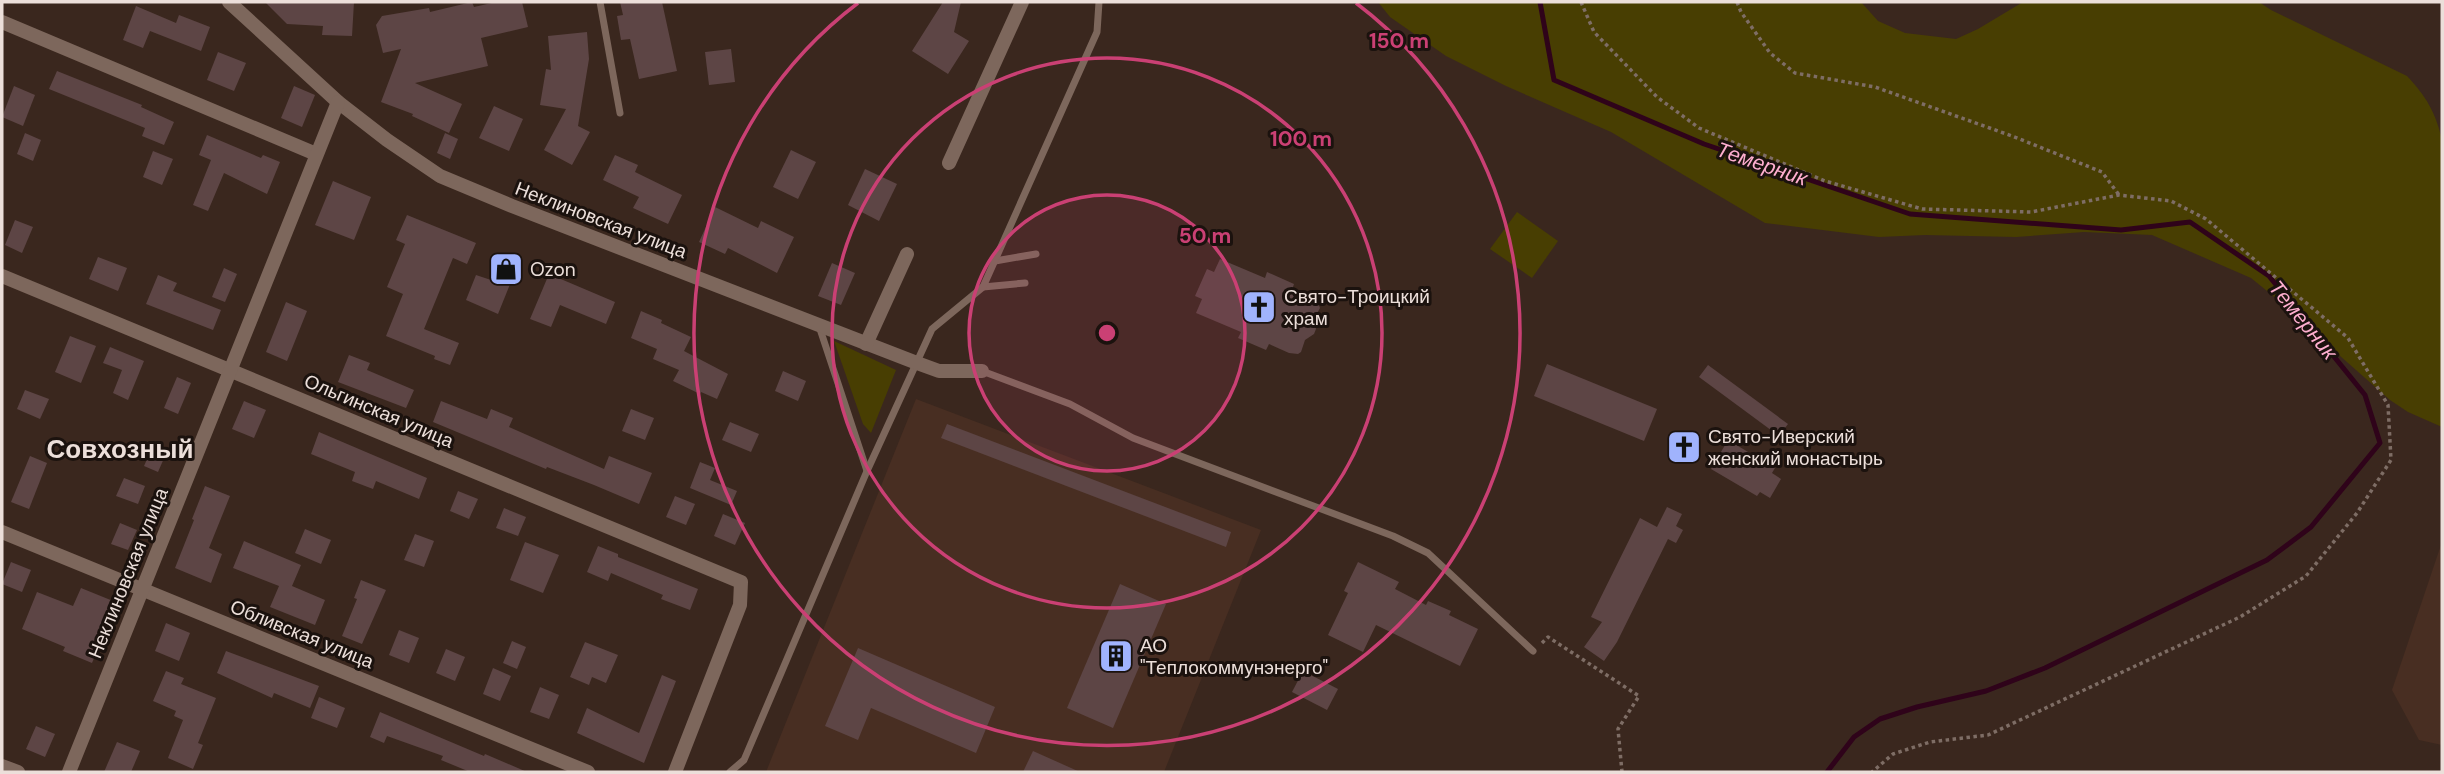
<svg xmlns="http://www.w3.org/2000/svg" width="2444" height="774" font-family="'DM Sans',sans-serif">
<rect width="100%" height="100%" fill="#3a271e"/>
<g fill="#482e22">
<polygon points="916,399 1261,530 1164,772 766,772"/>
<polygon points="2442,542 2442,745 2419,740 2392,690"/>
</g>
<g fill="#483e02">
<path d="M1378,2H1861L1878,21L1905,33L1956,39L1978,29L2023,2H2259L2271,10L2407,76C2426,96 2436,113 2442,140V427L2408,412L2390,400L2339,355L2324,337L2251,278L2152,235L2084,232L2016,237L1925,235L1879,237L1765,223L1611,132L1506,86L1446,56L1390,17Z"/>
<polygon points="1517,212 1558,241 1532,278 1490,249"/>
<polygon points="834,341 896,370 871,433 863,424"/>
</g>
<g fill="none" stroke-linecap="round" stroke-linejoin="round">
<polyline stroke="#2f031a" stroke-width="5" points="1540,2 1554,80 1704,144 1910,214 2121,230 2190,222 2269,276 2365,395 2380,443 2311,527 2267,560 2045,668 1986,691 1917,707 1880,719 1854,737 1827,772"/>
</g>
<g fill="#5d4545">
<polygon points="265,2 354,2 352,36 322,35 323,26 287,24"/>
<polygon points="472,2 474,7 496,2 522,2 528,27 481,38 488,66 415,83 462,104 449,133 412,116 413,114 381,102 401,49 383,53 376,25 382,16 429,8 430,12"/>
<polygon points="620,2 662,2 677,71 639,79 630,39 621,40 617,16 623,15"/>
<polygon points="943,2 961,2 954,32 969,41 948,74 912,51"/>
<polygon points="136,6 176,23 179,15 210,27 201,51 150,31 143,48 123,40"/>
<polygon points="587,32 589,59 578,126 590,132 572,165 544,150 566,109 540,105 546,69 551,70 548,36"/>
<polygon points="731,49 735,82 709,85 705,52"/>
<polygon points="218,52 246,63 234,91 207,80"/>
<polygon points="57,71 142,105 141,107 174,122 164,145 142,136 145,128 49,89"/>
<polygon points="14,86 35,95 23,126 2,117"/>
<polygon points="294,86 315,95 302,127 281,118"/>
<polygon points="494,106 523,119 509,151 479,138"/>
<polygon points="25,133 41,140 33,161 17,154"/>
<polygon points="445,133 458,139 450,159 437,153"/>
<polygon points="207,135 261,158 263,155 280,162 267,194 224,173 208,211 193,205 211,160 199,155"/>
<polygon points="791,150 816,162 798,199 773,187"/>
<polygon points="153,151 173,159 162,185 143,177"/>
<polygon points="615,155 638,165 635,172 682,195 668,224 633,208 639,197 603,180"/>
<polygon points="865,169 897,184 879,221 848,205"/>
<polygon points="333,181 371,197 354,240 315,225"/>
<polygon points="715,207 758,228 761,221 794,237 777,273 728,248 725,254 699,242"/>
<polygon points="407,215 476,243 467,264 453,258 424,329 459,343 450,365 434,359 435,356 386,336 403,294 387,287 405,244 396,240"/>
<polygon points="15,220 33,227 22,253 5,245"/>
<polygon points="501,255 519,262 498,314 466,300 476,275 491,280"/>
<polygon points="98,257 127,268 118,291 89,279"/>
<polygon points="1220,259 1265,278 1267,272 1294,284 1292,290 1318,303 1320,308 1314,319 1316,329 1314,334 1305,340 1301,352 1298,354 1289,353 1269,344 1266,350 1238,338 1241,332 1196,313 1202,299 1195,296 1207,269 1214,272"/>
<polygon points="832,263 855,273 841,305 818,296"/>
<polygon points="224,268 237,274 225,302 212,297"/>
<polygon points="549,274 615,302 606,324 560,305 551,327 530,319"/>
<polygon points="158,275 177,283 173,291 221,310 213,330 146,304"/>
<polygon points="286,302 307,311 287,361 266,352"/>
<polygon points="641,311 662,320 661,323 691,337 684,351 728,374 717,399 701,392 700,394 673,381 679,370 653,359 657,349 631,338"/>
<polygon points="70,336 96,346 81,383 55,372"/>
<polygon points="110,347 144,361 128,400 113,393 122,370 103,363"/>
<polygon points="349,355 370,363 367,370 414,390 406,408 338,382"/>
<polygon points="1547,364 1657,409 1644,441 1534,396"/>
<polygon points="1708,365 1788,424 1779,436 1699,377"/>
<polygon points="783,371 806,381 798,401 775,391"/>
<polygon points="177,377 191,383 178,414 164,408"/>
<polygon points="25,390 49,399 40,419 17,409"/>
<polygon points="244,401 266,410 254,438 232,429"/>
<polygon points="441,401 487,419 491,409 513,418 509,427 604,469 609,456 652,473 639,504 594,485 547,467 546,469 433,422"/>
<polygon points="631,409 654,418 645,440 622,431"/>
<polygon points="730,422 759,434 751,452 722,440"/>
<polygon points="947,424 1231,532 1226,547 941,438"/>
<polygon points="319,432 427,478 419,499 376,481 373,489 352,481 355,472 311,454"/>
<polygon points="1728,440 1775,468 1772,473 1781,479 1770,498 1760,492 1757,496 1711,469"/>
<polygon points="151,450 165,456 158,472 144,466"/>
<polygon points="30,456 47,463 29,509 11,502"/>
<polygon points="700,462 715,468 710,480 737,491 731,505 690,488"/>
<polygon points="124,478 145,486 138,504 116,496"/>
<polygon points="205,486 230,496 209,548 222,554 211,583 175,568 194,520 192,519"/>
<polygon points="458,491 478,499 469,519 450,511"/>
<polygon points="675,496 695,504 686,525 666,517"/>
<polygon points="1667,507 1682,514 1676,526 1683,530 1676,543 1668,539 1617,642 1604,661 1584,647 1602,622 1591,617 1640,518 1657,527"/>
<polygon points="504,508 526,517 518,536 496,528"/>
<polygon points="723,514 745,523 735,545 714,536"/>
<polygon points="120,523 137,530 128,550 111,544"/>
<polygon points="305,529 331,540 321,564 295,553"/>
<polygon points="415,534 434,541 424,567 404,560"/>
<polygon points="244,541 301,565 292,586 325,600 315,625 270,607 279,586 233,568"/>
<polygon points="525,542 559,555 543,593 510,580"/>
<polygon points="598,546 618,554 618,557 698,589 690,610 661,599 663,595 611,573 608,581 587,572"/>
<polygon points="11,562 31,570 22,592 2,584"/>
<polygon points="1358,562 1399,582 1395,589 1426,605 1428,601 1451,611 1449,615 1478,629 1460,666 1376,625 1363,652 1328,635 1348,593 1344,591"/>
<polygon points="361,580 386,590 362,644 342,636 357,599 354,598"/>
<polygon points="1120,584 1166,604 1113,728 1067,708"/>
<polygon points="81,588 113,601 98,637 102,639 92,663 63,651 65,647 22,629 37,592 73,606"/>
<polygon points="166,623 190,633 179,661 155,651"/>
<polygon points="399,630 419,638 409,663 389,655"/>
<polygon points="512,641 526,647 517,669 503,663"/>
<polygon points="585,642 618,655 606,683 592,677 589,685 570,677"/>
<polygon points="858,648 995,707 976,753 871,708 858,740 825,726"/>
<polygon points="446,649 465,657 455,681 436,673"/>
<polygon points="226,651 319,686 310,708 274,693 272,698 217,673"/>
<polygon points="493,668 511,676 500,701 483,694"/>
<polygon points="166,671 184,678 181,684 216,698 198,743 203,745 193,769 168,758 183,720 174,716 176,711 153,701"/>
<polygon points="1303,671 1338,689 1327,710 1292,692"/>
<polygon points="662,675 676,681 644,763 577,733 587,708 639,733"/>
<polygon points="540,687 559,695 549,719 530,712"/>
<polygon points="319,697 345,708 337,728 311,718"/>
<polygon points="380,712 484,756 485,754 527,772 470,772 441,760 443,756 387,736 384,743 370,737"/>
<polygon points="36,726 55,734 45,757 26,749"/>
<polygon points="117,742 140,751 131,772 104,772"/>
<polygon points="1033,751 1080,772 1023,772"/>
</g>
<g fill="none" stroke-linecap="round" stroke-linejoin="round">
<g stroke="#7e6d65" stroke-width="3.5" stroke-dasharray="3.5 3.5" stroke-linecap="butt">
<polyline points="1581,2 1594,32 1657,97 1699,128 1825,181 1922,209 2031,212 2119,195 2171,201 2206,219 2348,338 2388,405 2391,460 2357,513 2306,576 2240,617 1988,735 1930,742 1893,754 1872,772"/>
<polyline points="1737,2 1741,12 1770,53 1795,73 1875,87 2012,136 2102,172 2119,195"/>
<polyline points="1542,643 1548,637 1639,696 1618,729 1622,772"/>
</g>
<g stroke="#7d675c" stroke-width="7">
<polyline points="600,2 620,113"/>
<polyline points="995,261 1036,254"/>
<polyline points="983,287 1025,283"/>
<polyline points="819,326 867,471"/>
<polyline points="982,371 1070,404 1133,438 1393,536 1428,553 1533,651"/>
<polyline points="730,772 744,760 867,471 932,329 983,287 1097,32 1099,2"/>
</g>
<g stroke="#7d675c" stroke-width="14">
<polyline points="229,2 338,102 387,140 440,176 512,206 917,363 939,371 982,371"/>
<polyline points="2,22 316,154"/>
<polyline points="949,163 1022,2"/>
<polyline points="2,276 741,582 740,605 675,772"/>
<polyline points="866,344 907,254"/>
<polyline points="2,532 588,772"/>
<polyline points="2,766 18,772"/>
<polyline points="69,772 338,102"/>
</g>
</g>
<circle cx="1107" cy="333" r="138" fill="#ca4074" fill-opacity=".12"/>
<g fill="none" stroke="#ca4074" stroke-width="3.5">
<circle cx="1107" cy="333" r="138"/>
<circle cx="1107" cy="333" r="275"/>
<path d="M1356 3A413 413 0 1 1 858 3"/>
</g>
<defs>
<g id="shop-square" transform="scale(1.75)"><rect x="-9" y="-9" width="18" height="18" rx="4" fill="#a0b3fd" stroke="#1b120e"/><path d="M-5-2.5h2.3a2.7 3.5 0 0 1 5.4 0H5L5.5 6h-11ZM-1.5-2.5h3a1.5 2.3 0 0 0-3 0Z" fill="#111"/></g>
<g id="church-square" transform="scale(1.75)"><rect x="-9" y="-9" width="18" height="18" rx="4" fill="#a0b3fd" stroke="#1b120e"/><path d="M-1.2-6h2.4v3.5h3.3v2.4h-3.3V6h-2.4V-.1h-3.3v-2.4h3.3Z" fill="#111"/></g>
<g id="building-square" transform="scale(1.75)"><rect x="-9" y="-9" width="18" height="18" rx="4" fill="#a0b3fd" stroke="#1b120e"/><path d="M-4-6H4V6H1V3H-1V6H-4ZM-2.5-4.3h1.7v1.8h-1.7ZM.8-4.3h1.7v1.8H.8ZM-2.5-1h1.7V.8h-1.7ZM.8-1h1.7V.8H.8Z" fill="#111"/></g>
</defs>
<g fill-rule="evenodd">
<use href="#shop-square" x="506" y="269"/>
<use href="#church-square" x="1259" y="307"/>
<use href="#church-square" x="1684" y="447"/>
<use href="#building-square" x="1116" y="656"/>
</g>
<g text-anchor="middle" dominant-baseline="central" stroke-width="6" stroke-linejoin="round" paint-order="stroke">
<g font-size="19" fill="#ecdfda" stroke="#1b120e">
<text transform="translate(601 220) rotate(21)">Неклиновская улица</text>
<text transform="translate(379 411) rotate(23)">Ольгинская улица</text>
<text transform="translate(128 573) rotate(-68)">Неклиновская улица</text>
<text transform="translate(302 634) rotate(22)">Обливская улица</text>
</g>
<g font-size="19" fill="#ecdfda" stroke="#1b120e" text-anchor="start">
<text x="530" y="269">Ozon</text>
<text x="1284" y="296">Свято-Троицкий<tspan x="1284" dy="22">храм</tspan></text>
<text x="1708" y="436">Свято-Иверский<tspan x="1708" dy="22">женский монастырь</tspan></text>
<text x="1140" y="645">АО<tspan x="1140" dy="22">"Теплокоммунэнерго"</tspan></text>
</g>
<g font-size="21" font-style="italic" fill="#feaecf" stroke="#1b120e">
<text transform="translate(1762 164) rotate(19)">Темерник</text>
<text transform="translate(2303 320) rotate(51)">Темерник</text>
</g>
<g font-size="26" font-weight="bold" fill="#ecdfda" stroke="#1b120e">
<text x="120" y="449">Совхозный</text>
</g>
</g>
<circle cx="1107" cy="333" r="10" fill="#ca4074" stroke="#1b120e" stroke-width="3.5"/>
<g font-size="21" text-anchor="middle" font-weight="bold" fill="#ca4074" stroke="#1b120e" stroke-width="6" stroke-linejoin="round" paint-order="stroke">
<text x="1399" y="48">150 m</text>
<text x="1301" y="146">100 m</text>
<text x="1205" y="243">50 m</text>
</g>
<rect width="2444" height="774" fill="none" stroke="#ecdfda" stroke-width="7"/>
</svg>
